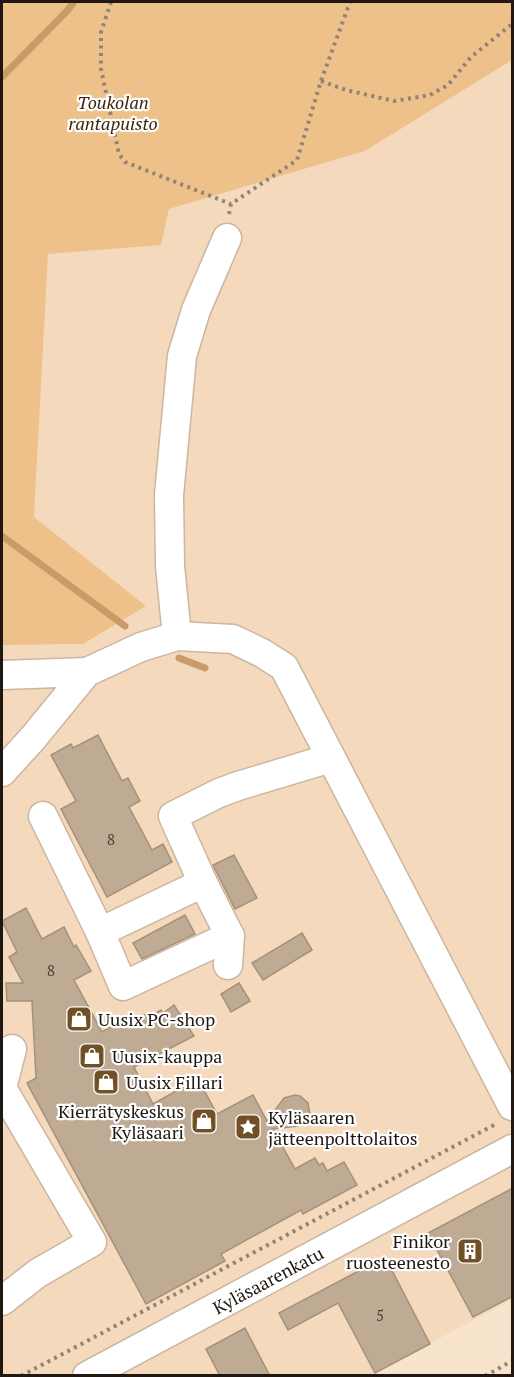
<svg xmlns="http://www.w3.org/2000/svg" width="514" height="1377" font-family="'PT Serif',serif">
<rect width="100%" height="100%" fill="#f8e3cc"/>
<polygon fill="#f4d9bc" points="512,60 512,1300 370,1375 2,1375 2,645 83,644 146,606 34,517 48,254 161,245 169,209 365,151"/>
<polygon fill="#eec18b" points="2,2 512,2 512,60 365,151 169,209 161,245 48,254 34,517 146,606 83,644 2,645"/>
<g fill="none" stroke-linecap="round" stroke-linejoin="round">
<g stroke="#c99c67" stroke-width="7">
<polyline points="2,77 66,12 74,2"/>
<polyline points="2,536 125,626"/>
<polyline points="179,658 205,668"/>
</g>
</g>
<g fill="#bfab94" stroke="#a4917b" stroke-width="1.5">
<polygon points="98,735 122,781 128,778 140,801 129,807 152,850 163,844 172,862 107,897 61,809 76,801 51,755 71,744 73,748"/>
<polygon points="234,855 257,898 235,909 213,865"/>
<polygon points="26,908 42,939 64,927 74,947 76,945 91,971 74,980 102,1032 126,1018 129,1022 151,1012 152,1015 161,1010 163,1013 174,1005 194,1036 134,1067 153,1104 198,1079 217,1114 253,1095 267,1121 284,1098 295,1095 300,1096 308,1103 310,1114 307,1119 298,1126 273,1129 295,1169 315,1158 319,1165 323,1163 327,1171 344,1162 357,1185 303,1214 301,1210 221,1254 225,1261 146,1304 27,1083 36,1078 32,1001 7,1001 6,983 23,983 9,957 17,952 2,921"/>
<polygon points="185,915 195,934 142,959 133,943"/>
<polygon points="302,933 312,950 263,980 252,963"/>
<polygon points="239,983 250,1001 231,1012 221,994"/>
<polygon points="513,1188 513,1296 473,1317 428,1233"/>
<polygon points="385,1257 430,1344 375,1373 338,1303 288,1330 279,1313"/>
<polygon points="245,1328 270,1376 220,1376 206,1349"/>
</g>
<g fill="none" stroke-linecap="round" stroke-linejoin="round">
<g stroke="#cbb6a0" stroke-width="31">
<g id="minor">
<polyline points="177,636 170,566 169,495 182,356 196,310 227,238"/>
<polyline points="2,675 87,672"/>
<polyline points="2,772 33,738 87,672 141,647 177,636 233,639 262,653 284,667 512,1106"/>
<polyline points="43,816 100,932 123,986 230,936"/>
<polyline points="100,932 203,883"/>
<polyline points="228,965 230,936 203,883 173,816 219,793 238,786 331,758"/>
<polyline points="2,1301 38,1273 92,1242 2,1088 12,1049"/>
<polyline points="87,1376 512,1149"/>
</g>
</g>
<g stroke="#928474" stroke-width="4" stroke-dasharray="3 4.5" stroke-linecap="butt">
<polyline points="111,2 101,32 101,69 119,154 125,162 231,204"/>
<polyline points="321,81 346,90 394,101 430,95 448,85 471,57 512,24"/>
<polyline points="229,214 231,204 297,160 321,81 350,2"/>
<polyline points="21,1376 496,1124"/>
<polyline points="485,1376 512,1361"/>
</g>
<use href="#minor" stroke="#fff" stroke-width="28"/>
</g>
<defs>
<g id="shop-square" transform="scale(1.35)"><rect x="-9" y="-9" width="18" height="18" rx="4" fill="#715026" stroke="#fff"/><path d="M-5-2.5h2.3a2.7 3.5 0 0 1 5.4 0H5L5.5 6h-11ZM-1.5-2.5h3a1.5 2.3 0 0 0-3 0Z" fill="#fff"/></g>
<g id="sight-square" transform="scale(1.35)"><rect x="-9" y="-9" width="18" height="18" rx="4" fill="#715026" stroke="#fff"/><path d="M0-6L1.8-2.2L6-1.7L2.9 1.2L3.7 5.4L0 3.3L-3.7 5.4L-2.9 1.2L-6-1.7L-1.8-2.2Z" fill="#fff"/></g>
<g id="building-square" transform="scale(1.35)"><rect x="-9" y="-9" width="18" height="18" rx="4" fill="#715026" stroke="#fff"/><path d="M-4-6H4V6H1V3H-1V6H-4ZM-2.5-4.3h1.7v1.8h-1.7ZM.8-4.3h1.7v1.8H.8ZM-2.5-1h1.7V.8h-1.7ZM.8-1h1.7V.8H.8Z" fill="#fff"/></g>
</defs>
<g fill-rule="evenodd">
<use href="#shop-square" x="79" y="1019"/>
<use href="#shop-square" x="92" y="1056"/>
<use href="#shop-square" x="106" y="1082"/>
<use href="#shop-square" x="204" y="1121"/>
<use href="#sight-square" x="248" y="1127"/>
<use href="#building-square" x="470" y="1251"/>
</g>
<g text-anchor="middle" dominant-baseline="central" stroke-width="4.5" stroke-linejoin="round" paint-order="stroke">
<g font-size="15" fill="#473d31">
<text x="111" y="839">8</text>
<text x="51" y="970">8</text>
<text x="380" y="1315">5</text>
</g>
<g font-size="18" font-style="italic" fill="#38250d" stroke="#fff">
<text x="113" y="102">Toukolan<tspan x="113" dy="21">rantapuisto</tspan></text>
</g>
<g font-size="18" fill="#1f1810" stroke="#fff" text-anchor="start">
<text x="98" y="1019">Uusix PC-shop</text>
<text x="112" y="1056">Uusix-kauppa</text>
<text x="126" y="1082">Uusix Fillari</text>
<text x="184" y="1111" text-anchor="end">Kierrätyskeskus<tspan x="184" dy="21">Kyläsaari</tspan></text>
<text x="268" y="1117">Kyläsaaren<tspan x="268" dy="21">jätteenpolttolaitos</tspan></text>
<text x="450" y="1241" text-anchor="end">Finikor<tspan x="450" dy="21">ruosteenesto</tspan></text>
</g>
<g font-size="18" fill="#1f1810" stroke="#fff">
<text transform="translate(268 1280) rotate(-28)">Kyläsaarenkatu</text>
</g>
</g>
<rect width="514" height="1377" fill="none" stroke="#1f1810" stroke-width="6"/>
</svg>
